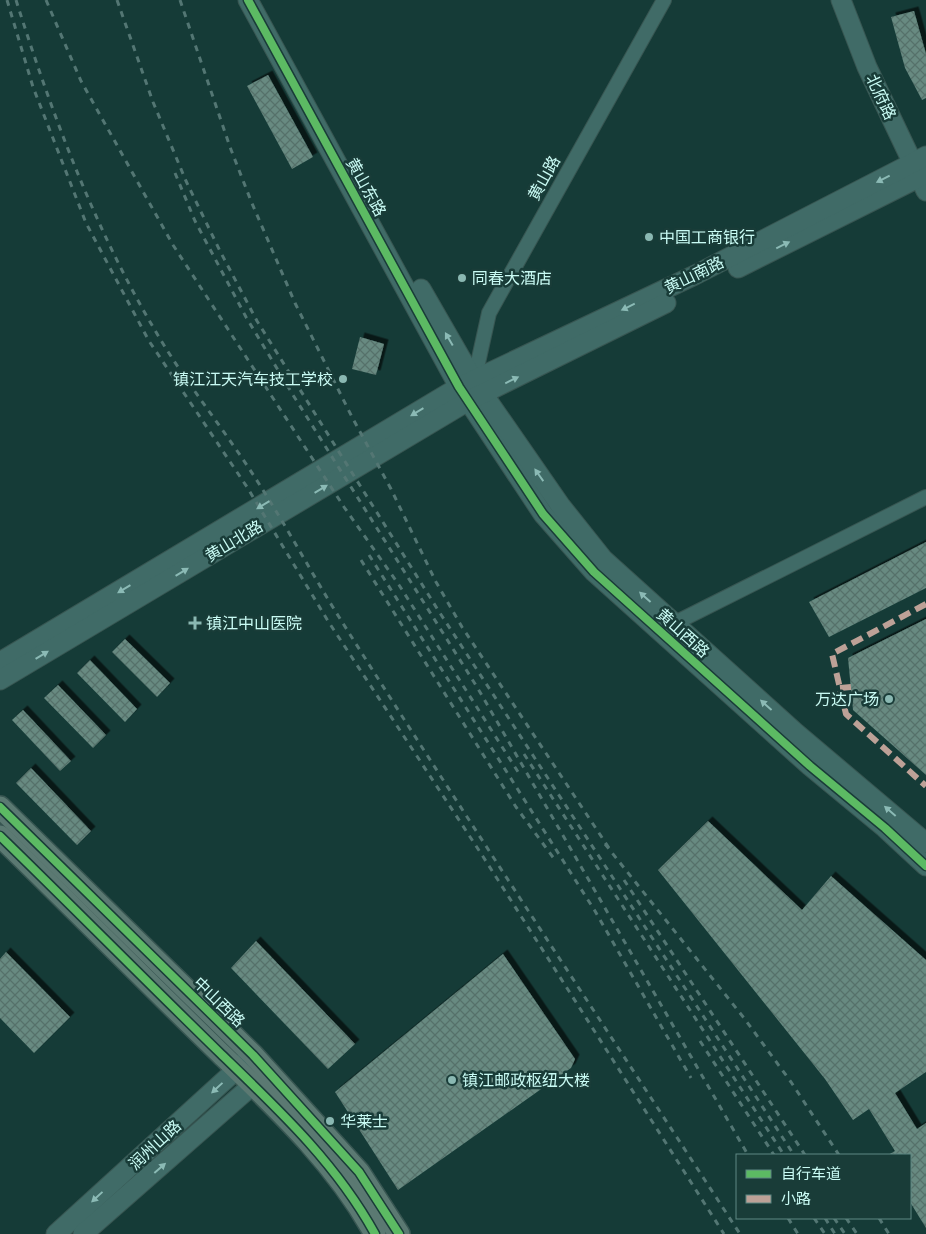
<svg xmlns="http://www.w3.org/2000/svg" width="926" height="1234" font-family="'DejaVu Sans','Noto Sans SC',sans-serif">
<defs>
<pattern id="building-cross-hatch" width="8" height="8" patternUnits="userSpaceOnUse" patternTransform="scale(1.25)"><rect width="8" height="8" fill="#688a81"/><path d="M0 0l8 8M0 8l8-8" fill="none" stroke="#56716b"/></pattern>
<filter id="shadow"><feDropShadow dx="4.5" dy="-4.5" stdDeviation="0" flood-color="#0009"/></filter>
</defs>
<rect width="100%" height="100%" fill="#153b37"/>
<g fill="url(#building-cross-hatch)" filter="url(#shadow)">
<polygon points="914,11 926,54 926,98 922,100 905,68 891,17"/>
<polygon points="268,75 313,157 292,169 247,86"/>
<polygon points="360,337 384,344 376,375 352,369"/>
<polygon points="926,542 926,588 829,637 809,602"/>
<polygon points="926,619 926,775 853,710 848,658"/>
<polygon points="125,639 170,683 157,697 112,652"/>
<polygon points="90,660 137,709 125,722 77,673"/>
<polygon points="58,685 106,735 93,748 44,698"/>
<polygon points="23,710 71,761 60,771 12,720"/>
<polygon points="31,768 91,831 77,845 16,783"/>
<polygon points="708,821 802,910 831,876 926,960 926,1072 895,1093 917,1129 926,1123 926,1228 910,1202 910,1155 888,1155 895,1151 869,1109 853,1120 825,1079 658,870"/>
<polygon points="256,941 355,1044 328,1069 231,968"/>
<polygon points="6,952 70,1017 34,1053 0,1018 0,959"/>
<polygon points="503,954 575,1059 571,1068 398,1190 335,1092"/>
</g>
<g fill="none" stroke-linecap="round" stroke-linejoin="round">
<g stroke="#385652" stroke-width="16">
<g id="street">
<polyline points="474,381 489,313 664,0"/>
<polyline points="675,623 926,497"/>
</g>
</g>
<g stroke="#385652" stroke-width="21">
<g id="secondary">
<polyline points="248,0 459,387 543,514 594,572 810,766 885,828 926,866"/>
<polyline points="841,0 867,67 926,191"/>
<polyline points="738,268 926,174"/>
<polyline points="421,289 474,381 560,505 603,559 796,733 926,843"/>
<polyline points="0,662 459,387 695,275 926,156"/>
<polyline points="0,680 468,401 666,303"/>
<polyline points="56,1234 248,1059"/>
<polyline points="83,1234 264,1075"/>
</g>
</g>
<g stroke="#385652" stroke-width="24">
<g id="primary">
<polyline points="0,807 253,1055 359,1172 399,1234"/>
<path d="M0,836C74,908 147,982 221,1054C278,1109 336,1163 375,1234"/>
</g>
</g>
<use href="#street" stroke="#406b67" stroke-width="14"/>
<use href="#secondary" stroke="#406b67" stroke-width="19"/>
<use href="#primary" stroke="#5b7972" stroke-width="21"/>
<g stroke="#537673" stroke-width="3" stroke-dasharray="6 6" stroke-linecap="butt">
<polyline points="7,0 33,87 86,223 149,341 247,487 328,621 482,855 724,1234"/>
<path d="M16,0C52,114 94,228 156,332C187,385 228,434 261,487C288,529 312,574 339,617C470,825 606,1028 740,1234"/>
<polyline points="46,0 81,81 173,245 344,507 399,585 520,775"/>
<polyline points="117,0 153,102 186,181 220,251 257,321 438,610 794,1155"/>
<polyline points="180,0 230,147 251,201 295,303 352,417 391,489 436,582 462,627 609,848"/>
<polyline points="175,173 195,221 246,317 293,395 477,687 748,1155"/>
<polyline points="369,555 595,911 691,1078"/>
<polyline points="361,560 516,807 555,860"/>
<polyline points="524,754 784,1155"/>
<polyline points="605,844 744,1018 791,1082 839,1155"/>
<polyline points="624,880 805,1155"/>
<polyline points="700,1041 774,1155"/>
<polyline points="788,1218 798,1234"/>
<polyline points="814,1218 825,1234"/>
<polyline points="825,1218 835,1234"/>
<polyline points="834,1218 845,1234"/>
<polyline points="846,1218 857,1234"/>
<polyline points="879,1218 889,1234"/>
</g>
<g stroke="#bda197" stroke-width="6" stroke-dasharray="12 6" stroke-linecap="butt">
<polyline points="926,604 832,654 846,714 926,786"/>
<polyline points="840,688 851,687"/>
</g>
<g stroke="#193c38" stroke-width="11">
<g id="cycleway">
<polyline points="248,0 459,387 543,514 594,572 810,766 885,828 926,866"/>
<polyline points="0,807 253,1055 359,1172 399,1234"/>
<path d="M0,836C74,908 147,982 221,1054C278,1109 336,1163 375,1234"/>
</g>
</g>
<use href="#cycleway" stroke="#5cba63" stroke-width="8"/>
</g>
<defs><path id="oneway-solid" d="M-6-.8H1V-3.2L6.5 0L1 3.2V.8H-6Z" transform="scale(1.25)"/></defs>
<g fill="#8bbab5">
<use href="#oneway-solid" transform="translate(883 179) rotate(153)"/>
<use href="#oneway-solid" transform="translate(783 245) rotate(-26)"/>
<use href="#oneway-solid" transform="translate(628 307) rotate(154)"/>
<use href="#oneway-solid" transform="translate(449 339) rotate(-120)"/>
<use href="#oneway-solid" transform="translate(512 380) rotate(-26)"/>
<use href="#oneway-solid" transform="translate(417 412) rotate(149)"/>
<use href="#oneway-solid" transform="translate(539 475) rotate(-125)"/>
<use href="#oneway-solid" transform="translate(321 489) rotate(-31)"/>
<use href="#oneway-solid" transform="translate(263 505) rotate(149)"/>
<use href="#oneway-solid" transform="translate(182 572) rotate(-31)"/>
<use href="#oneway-solid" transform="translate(124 589) rotate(149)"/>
<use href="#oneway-solid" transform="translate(645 597) rotate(-138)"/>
<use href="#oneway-solid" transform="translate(42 655) rotate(-31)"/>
<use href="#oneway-solid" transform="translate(766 705) rotate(-138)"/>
<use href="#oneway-solid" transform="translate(890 811) rotate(-139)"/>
<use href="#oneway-solid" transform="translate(217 1088) rotate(137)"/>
<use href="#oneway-solid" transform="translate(160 1168) rotate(-41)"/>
<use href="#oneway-solid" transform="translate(97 1197) rotate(137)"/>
</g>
<g fill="#8ab8b2" stroke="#193c38" stroke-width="2">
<circle cx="649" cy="237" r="5"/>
<circle cx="462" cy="278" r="5"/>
<circle cx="343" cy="379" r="5"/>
<path d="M192.5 615.5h5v5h5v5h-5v5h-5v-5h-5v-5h5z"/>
<circle cx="889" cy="699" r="5"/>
<circle cx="452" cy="1080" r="5"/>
<circle cx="330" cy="1121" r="5"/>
</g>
<g text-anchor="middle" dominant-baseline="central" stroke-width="5" stroke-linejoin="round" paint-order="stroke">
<g font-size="16" fill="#c9fbf4" stroke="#193c38">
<text transform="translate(881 97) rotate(65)">北府路</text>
<text transform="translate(544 178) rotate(-61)">黄山路</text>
<text transform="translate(366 187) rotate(61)">黄山东路</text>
<text transform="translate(694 275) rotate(-26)">黄山南路</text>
<text transform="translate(234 541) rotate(-31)">黄山北路</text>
<text transform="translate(683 633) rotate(42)">黄山西路</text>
<text transform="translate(219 1002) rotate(44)">中山西路</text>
<text transform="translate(155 1145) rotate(-43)">润州山路</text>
</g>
<g font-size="16" fill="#c9fbf4" stroke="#193c38" text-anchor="start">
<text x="659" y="237">中国工商银行</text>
<text x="472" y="278">同春大酒店</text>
<text x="333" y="379" text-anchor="end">镇江江天汽车技工学校</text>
<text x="206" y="623">镇江中山医院</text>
<text x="879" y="699" text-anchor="end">万达广场</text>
<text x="462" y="1080">镇江邮政枢纽大楼</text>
<text x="340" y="1121">华莱士</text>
</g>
</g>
<rect x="736" y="1154" width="175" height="65" fill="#193c38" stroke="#5f8883"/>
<rect x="746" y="1170" width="25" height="8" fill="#5cba63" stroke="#5f8883"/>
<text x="781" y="1179" font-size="15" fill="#c9fbf4">自行车道</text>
<rect x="746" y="1195" width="25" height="8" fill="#bda197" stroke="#5f8883"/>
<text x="781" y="1204" font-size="15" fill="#c9fbf4">小路</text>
</svg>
